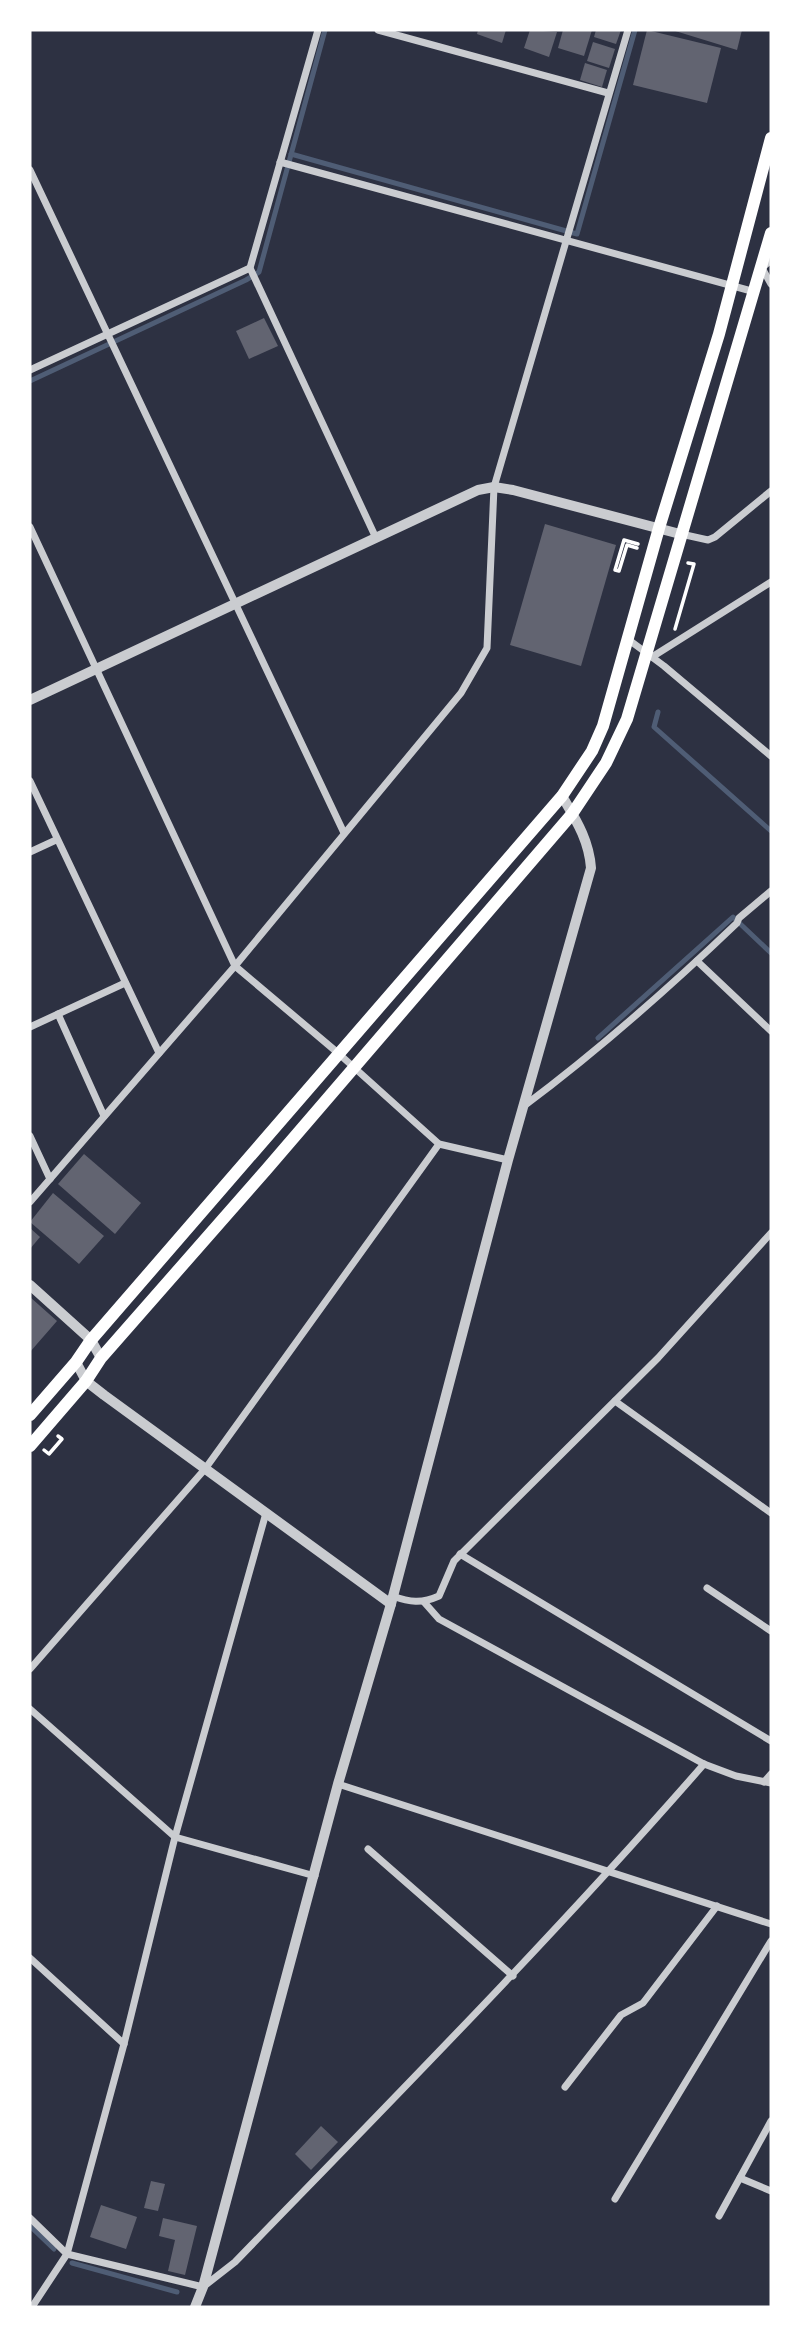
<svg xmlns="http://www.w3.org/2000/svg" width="801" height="2337" font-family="Poppins,sans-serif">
<rect width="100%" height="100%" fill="#2d3142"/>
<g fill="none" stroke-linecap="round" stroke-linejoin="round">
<g stroke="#4f5d75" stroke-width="5">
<polyline points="291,154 577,234 635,30"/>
<polyline points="30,381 246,280 259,272 325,30"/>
<polyline points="658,712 654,727 771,831"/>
<polyline points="598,1038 733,917 771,953"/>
<polyline points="30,2226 54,2249"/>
<polyline points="72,2263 177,2292"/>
</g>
</g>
<g fill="#626471">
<polygon points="478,30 506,30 502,43 477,34"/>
<polygon points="530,30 557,32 549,57 524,48"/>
<polygon points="563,30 592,30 584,56 558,48"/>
<polygon points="596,30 621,30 616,44 594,37"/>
<polygon points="647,30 721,48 707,103 633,85"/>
<polygon points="672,30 742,30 737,50"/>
<polygon points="593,42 615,49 609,68 587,61"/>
<polygon points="585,63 607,70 602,87 580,80"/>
<polygon points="264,318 278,346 249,359 236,331"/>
<polygon points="545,524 616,545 581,666 510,645"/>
<polygon points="84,1154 141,1203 115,1234 58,1184"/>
<polygon points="53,1193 104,1236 79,1264 30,1222"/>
<polygon points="30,1228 40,1237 30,1249"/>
<polygon points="30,1297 57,1321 30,1352"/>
<polygon points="321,2126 338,2142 311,2170 295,2154"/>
<polygon points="151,2181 165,2184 158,2211 144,2208"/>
<polygon points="101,2205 137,2217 126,2249 90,2237"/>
<polygon points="163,2218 197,2226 185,2275 168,2271 175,2240 159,2236"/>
</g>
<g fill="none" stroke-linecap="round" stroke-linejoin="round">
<g stroke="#fff" stroke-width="3.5">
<polyline points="637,548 627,545 619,571 615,570 624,540 638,544"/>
<polyline points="675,629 694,564 688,563"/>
<polyline points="44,1450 49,1454 62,1439 58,1436"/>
</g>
<g stroke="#caccd0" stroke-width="7">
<polyline points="318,30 250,268 376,538"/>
<polyline points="378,30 608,93"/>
<polyline points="280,162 755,292"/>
<polyline points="30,170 344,833"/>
<polyline points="771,260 762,268 771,284"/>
<polyline points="30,370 250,268"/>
<polyline points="30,527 235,966 338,1053 439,1144 508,1160"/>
<polyline points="681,534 708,540 715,537 771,491"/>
<polyline points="629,640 664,666 771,756"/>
<polyline points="652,657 771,582"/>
<polyline points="30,781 159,1053"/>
<polyline points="30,852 56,840"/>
<polyline points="697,961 771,1031"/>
<polyline points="58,1014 104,1116"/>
<polyline points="30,1027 125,983"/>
<path d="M524,1106C599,1050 669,988 737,923L739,918L771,891"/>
<polyline points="30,1136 50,1179"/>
<polyline points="30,1202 235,966 461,693 487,648 494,487 628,30"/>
<polyline points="615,1401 771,1513"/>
<polyline points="460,1554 771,1741"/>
<polyline points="707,1588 771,1631"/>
<path d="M392,1596C410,1602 421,1604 439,1596L454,1561L658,1358L771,1233"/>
<polyline points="424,1602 439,1619 704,1764 736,1776 771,1783"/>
<polyline points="30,1669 205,1469 439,1144"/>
<polyline points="30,1709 175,1837 315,1876"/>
<polyline points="764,1782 771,1774"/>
<polyline points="338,1784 771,1924"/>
<polyline points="368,1849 513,1976"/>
<polyline points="30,1958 124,2044"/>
<polyline points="565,2087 621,2015 643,2003 717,1906"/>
<polyline points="740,2178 771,2191"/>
<polyline points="615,2199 771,1941"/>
<polyline points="719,2216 771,2121"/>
<path d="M30,2218L67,2254L203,2287L235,2262C394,2098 554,1936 704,1764"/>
<polyline points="32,2307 67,2254 124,2044 175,1837 266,1513"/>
</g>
<g stroke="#caccd0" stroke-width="10">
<polyline points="30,700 478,490 494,487 513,490 680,534"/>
<polyline points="30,1285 91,1340 101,1358"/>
<polyline points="76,1362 86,1381 104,1395 391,1604"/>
<path d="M195,2307L203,2287L338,1784L391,1604L508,1160L591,868C589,840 576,820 562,796"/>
</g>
<g stroke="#fff" stroke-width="12">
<polyline points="30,1415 76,1362 91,1340 562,796 592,751 603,726 659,528 719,334 771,138"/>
<polyline points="30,1446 86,1381 101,1358 266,1170 572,814 606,763 627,719 771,233"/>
</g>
</g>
<rect width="801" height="2337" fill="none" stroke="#ffffff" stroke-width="63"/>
</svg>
